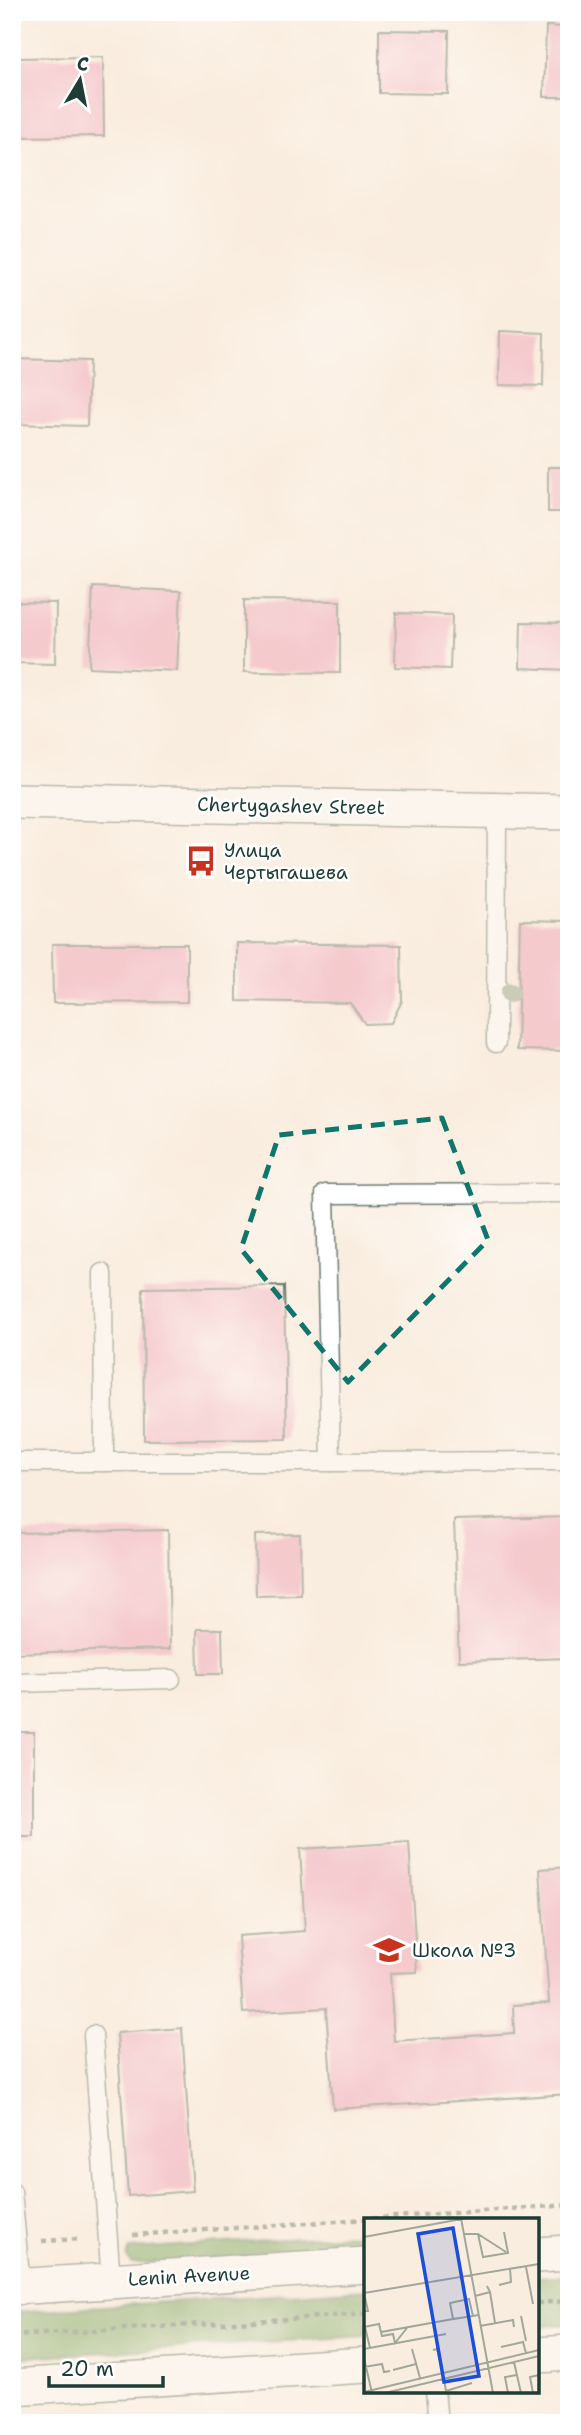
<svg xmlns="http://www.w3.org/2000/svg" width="581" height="2435" font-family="'Shantell Sans',sans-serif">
<rect width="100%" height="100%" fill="#fff"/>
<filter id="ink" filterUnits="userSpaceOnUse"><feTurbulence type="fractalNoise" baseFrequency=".0143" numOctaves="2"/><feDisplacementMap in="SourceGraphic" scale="14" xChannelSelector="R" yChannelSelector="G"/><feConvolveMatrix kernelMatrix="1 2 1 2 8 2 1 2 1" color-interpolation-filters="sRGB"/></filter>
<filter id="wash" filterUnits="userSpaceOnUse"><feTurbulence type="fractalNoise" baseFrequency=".00686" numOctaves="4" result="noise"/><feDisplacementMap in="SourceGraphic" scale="28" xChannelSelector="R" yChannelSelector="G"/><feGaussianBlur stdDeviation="1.57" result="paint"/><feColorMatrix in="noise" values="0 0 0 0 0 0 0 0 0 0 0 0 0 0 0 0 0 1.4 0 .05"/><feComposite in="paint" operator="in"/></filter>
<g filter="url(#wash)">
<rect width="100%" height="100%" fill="#f9eddf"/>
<g fill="#7ba962" stroke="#4d734b" stroke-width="2">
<polygon points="366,2234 366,2249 131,2264 127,2257 130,2249"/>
<polygon points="569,2275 569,2324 537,2326 537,2277"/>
<polygon points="366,2289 366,2336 12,2358 12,2312"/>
</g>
<g id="blocks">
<g fill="#ef9fb9">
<polygon points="546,26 569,27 569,97 544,97"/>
<polygon points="379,30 449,31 448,94 379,93"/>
<polygon points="103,57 104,136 12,137 12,58"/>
<polygon points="500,331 544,333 543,386 499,385"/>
<polygon points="13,359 89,361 87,426 12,424"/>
<rect x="548" y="467" width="21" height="45"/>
<polygon points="93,587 181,591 177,671 89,667"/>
<polygon points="244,600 340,601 340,673 244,672"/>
<polygon points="12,602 56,603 55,664 12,663"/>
<polygon points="396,613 452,615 450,669 395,667"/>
<polygon points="521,622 569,623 569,670 520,668"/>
<polygon points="520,920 569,921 569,1051 517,1050"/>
<polygon points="237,943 401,945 402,1001 391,1023 365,1024 350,1003 237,1001"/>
<polygon points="52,944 187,944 187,1002 53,1003"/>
<polygon points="284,1286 287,1439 144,1440 143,1288"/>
<polygon points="569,1517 569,1658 459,1661 454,1520"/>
<polygon points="168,1530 170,1649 12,1653 12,1533"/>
<polygon points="300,1534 301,1595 256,1596 255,1535"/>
<polygon points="197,1629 222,1629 223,1674 198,1674"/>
<rect x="12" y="1732" width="22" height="105"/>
<polygon points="409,1842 417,1972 390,1973 394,2041 514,2033 513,2005 549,2003 540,1869 569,1867 569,2094 333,2109 326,2008 243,2013 238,1936 305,1931 300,1849"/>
<polygon points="182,2028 193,2191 128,2196 117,2033"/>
</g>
</g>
</g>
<g filter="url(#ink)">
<use href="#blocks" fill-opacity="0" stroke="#6b7b70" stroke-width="2"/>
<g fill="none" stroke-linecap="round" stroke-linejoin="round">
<g stroke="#6b7b70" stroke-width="21">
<g id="lane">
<polyline points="496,1043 497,810"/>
<polyline points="569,1193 325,1194 331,1462 569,1461"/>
<polyline points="103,1273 104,1462"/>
<polyline points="12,1462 331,1462"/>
<polyline points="12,1683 171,1679"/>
<polyline points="93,2035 111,2281"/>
<polyline points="12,2192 21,2286"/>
<polyline points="435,2391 438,2423"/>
</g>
</g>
<g stroke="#6b7b70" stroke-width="38">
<g id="street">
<polyline points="12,801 569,812"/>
<polyline points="537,2255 569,2253"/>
<polyline points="12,2287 366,2265"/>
<polyline points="537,2355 569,2353"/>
<polyline points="12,2387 366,2365"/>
</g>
</g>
<g stroke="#6b7b70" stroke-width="4.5" stroke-dasharray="5 5" stroke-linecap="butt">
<polyline points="133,2235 569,2205"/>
<polyline points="42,2241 79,2239"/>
<polyline points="537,2303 569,2301"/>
<polyline points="12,2336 366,2314"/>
<polyline points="468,2423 569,2416"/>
</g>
<use href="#lane" stroke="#fff" stroke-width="18"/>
<use href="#street" stroke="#fff" stroke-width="35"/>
</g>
<circle fill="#95a28b" cx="510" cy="993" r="10"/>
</g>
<path d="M0 0H581V2435H0ZM442,1118L488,1240L348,1382L241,1249L279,1135Z" fill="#f9eddf" fill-opacity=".55" fill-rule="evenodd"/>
<path fill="none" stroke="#0f766e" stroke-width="5" stroke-dasharray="14 9" stroke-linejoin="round" d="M442,1118L488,1240L348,1382L241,1249L279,1135Z"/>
<defs>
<g id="bus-bare" transform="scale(2.415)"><path d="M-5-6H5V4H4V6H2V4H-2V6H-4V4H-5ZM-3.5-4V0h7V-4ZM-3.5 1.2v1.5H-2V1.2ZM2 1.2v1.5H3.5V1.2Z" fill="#c8321e" stroke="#fff" stroke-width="2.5" paint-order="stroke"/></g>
<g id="school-bare" transform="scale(2.415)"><path d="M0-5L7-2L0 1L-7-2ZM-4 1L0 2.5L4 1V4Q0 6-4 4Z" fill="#c8321e" stroke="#fff" stroke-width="2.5" paint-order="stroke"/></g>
</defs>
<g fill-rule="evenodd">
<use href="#bus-bare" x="201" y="861"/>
<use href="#school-bare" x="389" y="1950"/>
</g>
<g text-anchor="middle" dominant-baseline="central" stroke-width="5" stroke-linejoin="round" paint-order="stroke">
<g font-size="19" fill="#1f3d34" stroke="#fff">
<text transform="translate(291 806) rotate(1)">Chertygashev Street</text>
<text transform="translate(189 2276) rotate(-3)">Lenin Avenue</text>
</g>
<g font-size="19" fill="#1f3d34" stroke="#fff" text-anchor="start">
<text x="224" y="850">Улица<tspan x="224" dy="22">Чертыгашева</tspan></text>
<text x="412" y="1950">Школа №3</text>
</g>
</g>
<g transform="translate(364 2218)">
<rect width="175" height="175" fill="#f9eddf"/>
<path fill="none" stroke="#a2a79b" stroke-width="2" d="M97,0L129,175M100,16H114L119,39L144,35L140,14M114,16L142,34M0,19L103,0M162,49L169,86M135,67L147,64L146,51M126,74L131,105M0,75L175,46M111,78L126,74L123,68M0,93H4L0,75M109,98L105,81L86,85L89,101L109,98L114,97M157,98L162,123M116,108L149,102L150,109M0,109L15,106L17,114L89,101M1,109L6,130M17,114L18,118L29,116L31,125L43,110M137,129L159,124L162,135M0,131L82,116M48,131L56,160M69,132L73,131L79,155M0,140L8,175M150,144L157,175M0,149L18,146L20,154L26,153M29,152L52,146M80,161L82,173L108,165M0,174L175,132M21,175L175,138M144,175L141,159L153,157M169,175L166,159L175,157"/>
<path fill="#1d4ed8" fill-opacity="0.15" stroke="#1d4ed8" stroke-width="3.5" d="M89,10L115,158L80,164L54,16Z"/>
<rect width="175" height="175" fill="none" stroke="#1f3d34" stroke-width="3.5"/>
</g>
<rect width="581" height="2435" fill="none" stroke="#fff" stroke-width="42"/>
<g transform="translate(80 80) rotate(10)" stroke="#ffffff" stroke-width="5" paint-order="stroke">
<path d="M0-5L12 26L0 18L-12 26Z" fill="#1f3d34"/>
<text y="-10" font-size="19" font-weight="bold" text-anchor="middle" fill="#1f3d34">С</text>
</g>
<path d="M49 2376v10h114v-10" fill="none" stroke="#1f3d34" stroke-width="3.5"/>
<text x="60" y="2376" font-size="21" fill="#1f3d34" stroke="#ffffff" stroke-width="5" paint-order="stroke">20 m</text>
</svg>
